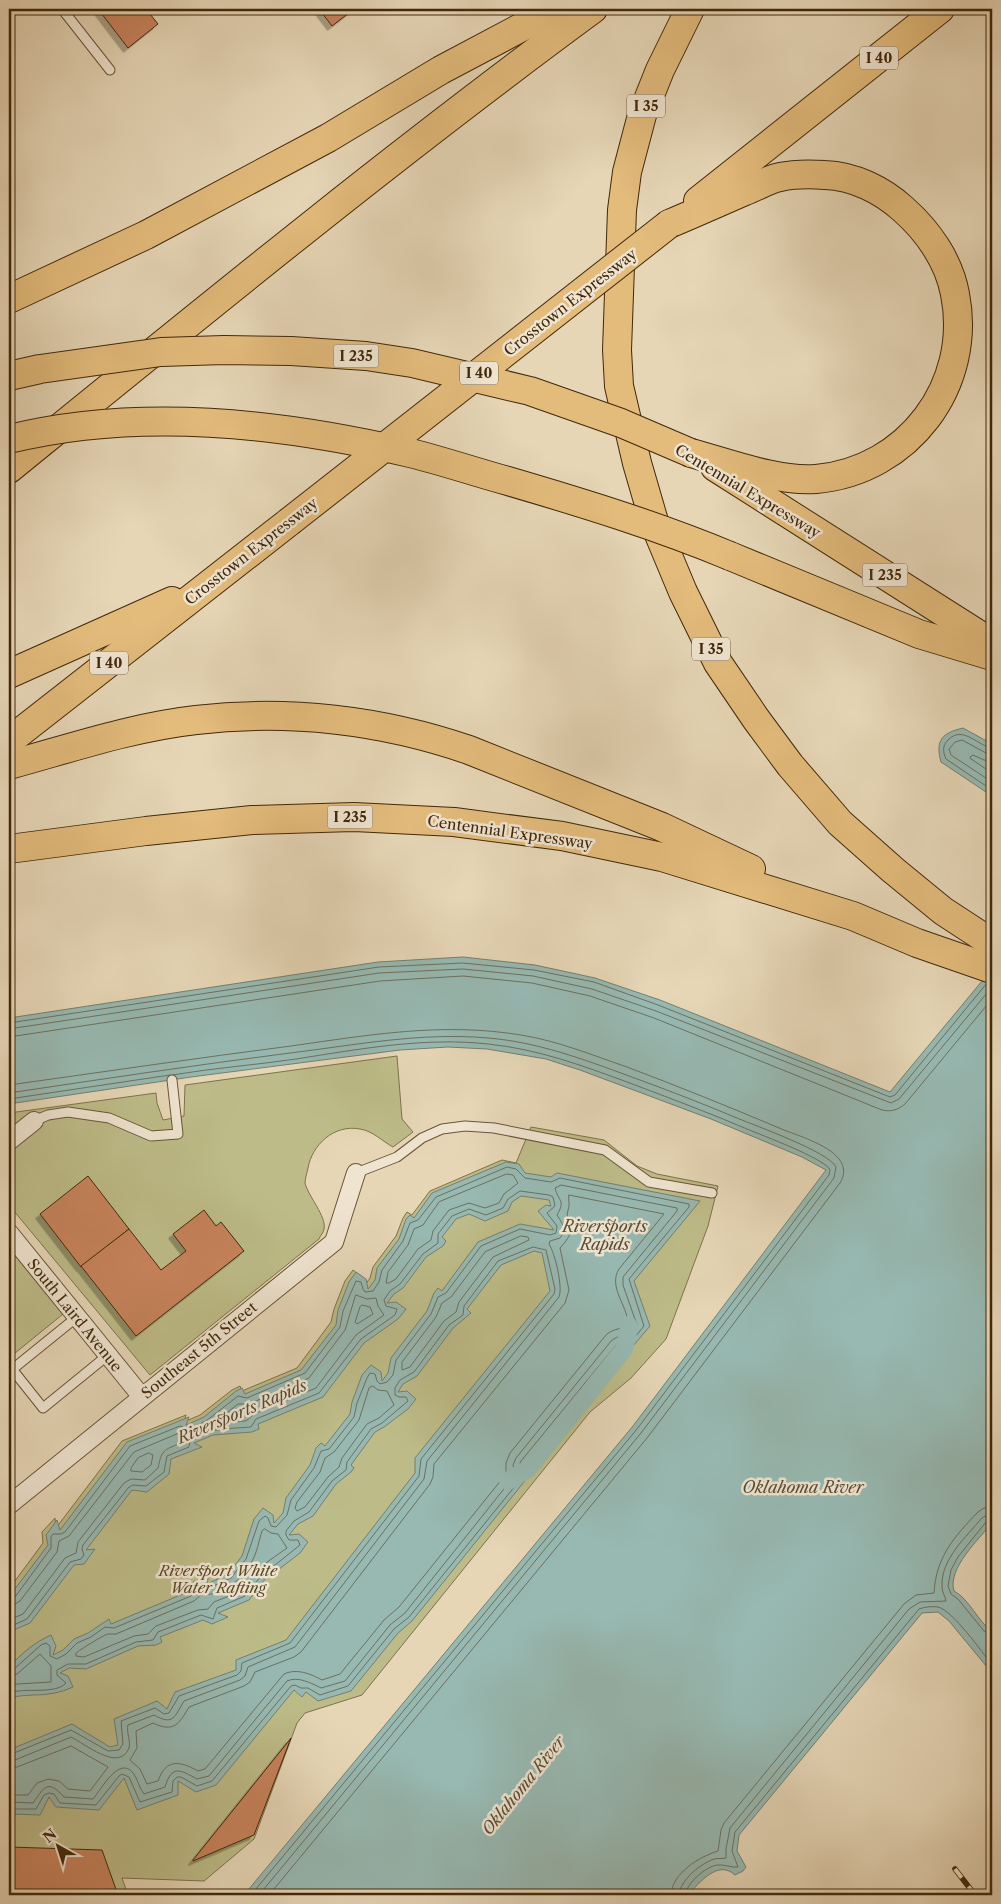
<svg xmlns="http://www.w3.org/2000/svg" width="1001" height="1904" font-family="'Libre Caslon Text',serif">
<defs>
<filter id="shadow"><feDropShadow dx="-4.5" dy="4.5" stdDeviation="0" flood-color="#0004"/></filter>
</defs>
<rect width="100%" height="100%" fill="#e6d6b6"/>
<filter id="stains"><feTurbulence type="fractalNoise" baseFrequency=".004" numOctaves="4"/><feColorMatrix values="0 0 0 0 .2 0 0 0 0 .09 0 0 0 0 .02 0 0 0 .5 -.17"/></filter>
<radialGradient id="worn" r=".72"><stop offset=".6" stop-color="#630" stop-opacity="0"/><stop offset="1" stop-color="#630" stop-opacity=".3"/></radialGradient>
<g fill="#bdbc88" stroke="#7e724a">
<path d="M397,1056L402,1119L413,1132L393,1147C382,1141 373,1131 360,1129C334,1124 312,1145 308,1168C307,1173 305,1179 305,1183C308,1196 327,1217 324,1229C324,1232 320,1236 319,1239L150,1375L9,1205V1113L156,1093L157,1103L163,1120L184,1116L185,1085Z"/>
<polygon points="531,1127 604,1140 637,1166 657,1174 718,1186 708,1226 666,1339 631,1378 590,1412 362,1695 305,1713 297,1723 254,1839 204,1881 122,1878 128,1895 9,1895 9,1589 43,1543 42,1532 55,1518 56,1528 122,1441 186,1415 184,1422 200,1415 232,1390 240,1386 242,1391 297,1368 331,1322 334,1309 345,1281 353,1270 363,1278 365,1285 370,1278 373,1267 396,1236 403,1218 407,1212 412,1215 430,1191 502,1160 516,1163"/>
<polygon points="9,1248 63,1314 9,1358"/>
</g>
<g fill="#97b9b2" stroke="#747f6f">
<path d="M963,728L992,744V796L941,762C935,740 942,733 963,728Z"/>
<path d="M463,957L535,965L595,978L660,1000L890,1092L992,969V1523C979,1539 947,1569 954,1591C969,1599 978,1621 992,1632V1673L949,1621L938,1612L922,1613L739,1835L737,1851L746,1867L743,1871L735,1875C718,1859 699,1883 688,1895H244L633,1426L826,1170L802,1157L711,1119L580,1070L546,1059L487,1049L448,1047L400,1050L191,1077L9,1104V1018L378,962Z"/>
<path d="M506,1162L519,1164L525,1173L551,1177L557,1173L700,1201L634,1281L650,1326L628,1352L621,1346L524,1465L532,1472L412,1621L398,1633L351,1691L318,1701L306,1692L302,1697L294,1690L216,1785L196,1792L178,1781V1795L137,1810L124,1778L99,1810L56,1807L49,1797L40,1815L9,1814V1750L72,1724L110,1747L118,1745L114,1719L157,1701L167,1709L175,1692L236,1670V1660L286,1640L415,1473V1458L550,1291L542,1253L534,1251L501,1265L467,1309L471,1313L453,1328L417,1376L403,1384L398,1392L407,1391L416,1399L408,1409L384,1427L375,1432L351,1465L354,1468L351,1472L336,1484L313,1516L298,1524L289,1535L299,1534L308,1542L300,1553L278,1570L268,1575L249,1600L218,1613L228,1617L212,1624L203,1620L160,1637L162,1642L156,1645L138,1646L86,1669L69,1668L60,1673L68,1676L73,1687C60,1693 47,1695 33,1695C23,1696 18,1695 9,1699V1667C21,1654 35,1642 51,1635L56,1646L53,1655L63,1650L74,1639L88,1633L109,1619L111,1624L190,1591L193,1582L209,1575L207,1584L228,1574L242,1556L254,1519L263,1508L273,1515L274,1523L283,1513L286,1498L310,1465L316,1448L321,1443L325,1446L350,1414L352,1402L362,1375L371,1365L381,1372L382,1381L388,1373L391,1358L427,1311L434,1293L438,1288L442,1291L478,1242L520,1224L554,1230L538,1211L546,1205L551,1206L549,1200L521,1196L512,1202L508,1211L485,1221L469,1214L456,1219L442,1237L446,1241L443,1246L426,1257L403,1288L394,1294L387,1303L396,1302L406,1309L398,1319L364,1343L323,1397L258,1424L259,1429L252,1432L213,1435L194,1443L202,1447L171,1459L169,1474L147,1492L132,1490L86,1550L95,1549L84,1564L74,1565L30,1623L9,1632V1597L48,1545L46,1535L57,1520L60,1530L127,1442L189,1417L186,1425L204,1417L236,1391L242,1388L245,1394L301,1370L336,1325L338,1310L349,1282L356,1272L366,1279L368,1289L375,1280L377,1268L399,1239L406,1219L410,1215L414,1218L432,1193Z"/>
</g>
<g fill="none" stroke-linecap="round" stroke-linejoin="round">
<g stroke="#6c705e" stroke-width="1">
<path d="M992,748C976,745 963,725 948,740C942,746 943,752 946,759L992,790"/>
<polyline points="992,754 986,753 962,740 955,742 949,749 951,755 992,782"/>
<polyline points="992,761 984,760 973,755 970,757 971,759 992,773"/>
<polyline points="9,1023 379,967 463,963 534,970 594,982 658,1005 890,1097 895,1095 987,983"/>
<polyline points="9,1029 379,973 463,969 533,976 592,989 656,1011 891,1103 899,1099 992,987"/>
<path d="M9,1037L380,981L463,976L532,983L590,996L654,1018L882,1110C891,1112 898,1110 905,1104L992,999"/>
<path d="M172,1075C214,1068 255,1065 296,1059C360,1049 424,1037 488,1044C537,1049 581,1065 627,1082C667,1097 707,1112 747,1129C761,1135 826,1159 830,1170L829,1175L637,1429L251,1895"/>
<path d="M9,1085C103,1072 197,1058 291,1046C369,1035 442,1022 521,1035C558,1041 592,1055 627,1067C680,1087 732,1108 784,1130C804,1138 858,1153 840,1183L647,1438L269,1895"/>
<path d="M9,1093C103,1079 196,1065 290,1053C356,1045 421,1032 488,1038C537,1042 583,1059 629,1076C665,1089 701,1103 737,1118C756,1126 829,1152 836,1167L834,1178L641,1433L259,1895"/>
<polyline points="9,1099 170,1075"/>
<polygon points="507,1174 513,1175 518,1183 504,1194 499,1203 485,1208 469,1203 449,1210 433,1231 431,1240 418,1249 396,1279 389,1283 386,1283 388,1272 408,1245 414,1229 423,1225 439,1202"/>
<path d="M569,1195L664,1214L619,1269C608,1287 627,1305 628,1323C623,1330 613,1328 606,1335L510,1453L506,1463V1474L399,1607L384,1620L340,1674L322,1680C311,1674 297,1668 284,1674L205,1769L198,1771C180,1761 166,1758 158,1781L147,1784L140,1769L130,1760L137,1748L136,1731L153,1723C174,1733 179,1724 189,1707L244,1686L250,1682L255,1672L294,1657L301,1652L430,1484L433,1477L434,1464L565,1303L569,1290L560,1248C570,1237 575,1229 567,1215L569,1206Z"/>
<polygon points="521,1236 528,1237 529,1240 493,1257 459,1302 456,1312 444,1321 410,1367 402,1370 402,1362 436,1317 442,1303 451,1297 485,1252"/>
<polygon points="356,1295 367,1299 376,1298 378,1306 384,1315 356,1335 316,1388 254,1414 246,1421 219,1422 219,1419 238,1404 249,1404 309,1378 345,1330"/>
<polygon points="362,1305 370,1307 373,1314 357,1324 355,1322 360,1307"/>
<polygon points="373,1386 378,1390 387,1391 394,1405 379,1418 367,1424 342,1458 339,1467 328,1477 305,1507 297,1511 295,1508 297,1502 320,1472 325,1458 334,1452 359,1420 369,1388"/>
<polygon points="149,1453 153,1455 151,1465 142,1472 131,1471 131,1468 138,1458"/>
<polyline points="992,1521 986,1522 958,1557 951,1570 948,1586 951,1594 958,1599 984,1631 992,1635"/>
<path d="M265,1529L271,1533L278,1534L287,1548L260,1567L242,1591L214,1602L208,1609L198,1610L156,1626L148,1634L134,1636L84,1657L76,1656V1653C78,1651 105,1634 108,1634C110,1634 113,1634 116,1634L194,1601L202,1594C222,1597 243,1579 252,1561C257,1553 259,1540 262,1531Z"/>
<polyline points="9,1599 15,1597 51,1548 51,1537 53,1534 61,1534 65,1532 130,1446 180,1426 189,1429 206,1421 238,1396 247,1398 305,1373 340,1327 343,1311 356,1281 361,1282 363,1289 365,1292 373,1291 379,1282 382,1270 403,1241 410,1223 418,1220 436,1197 507,1167 516,1169 525,1178 551,1182 560,1178 689,1204 689,1207 629,1279 644,1326 629,1344 621,1342 617,1344 521,1461 519,1466 524,1472 524,1475 409,1617 394,1629 348,1686 320,1695 308,1688 301,1688 295,1685 291,1686 212,1781 197,1786 181,1777 177,1777 173,1781 172,1792 140,1802 129,1777 122,1774 119,1776 96,1805 60,1803 54,1794 49,1793 44,1795 36,1809 9,1809"/>
<path d="M9,1605L15,1604L20,1601L57,1552L59,1541L69,1536L134,1452L179,1433L184,1435L183,1442C165,1450 162,1448 158,1468L145,1480L131,1479L124,1483L78,1542L76,1553L65,1558L23,1614L9,1620"/>
<path d="M9,1627L27,1619L70,1562L81,1559L84,1555L82,1549L83,1545L129,1487L133,1485L146,1486L164,1472L167,1456L189,1447C189,1446 190,1440 191,1439C199,1429 238,1428 251,1427L256,1419L319,1393L361,1339L395,1315L397,1309L386,1306L384,1300L390,1291L400,1284L423,1254L438,1243V1234L452,1216L469,1209L486,1215L503,1208L508,1199L520,1191L549,1195L553,1197L555,1206L547,1213L557,1226L556,1233L550,1235L520,1229L481,1246L446,1293L438,1297L431,1314L396,1360L393,1375L387,1382L380,1384L377,1381L375,1374L370,1373L367,1378L357,1403L354,1417L329,1449L321,1451L314,1468L291,1500L287,1515L276,1527L271,1526L268,1518L265,1516L259,1521L246,1559L231,1578L209,1588L200,1584L197,1586L191,1596L114,1628L105,1627L91,1637L77,1643L66,1654L57,1659L50,1656V1646L46,1643L41,1645L14,1669L9,1670"/>
<polyline points="9,1676 17,1674 40,1654 51,1666 51,1682 17,1684 9,1686"/>
<path d="M9,1693C24,1687 55,1695 66,1683L57,1675V1670L68,1664H86L136,1642L153,1640L158,1632L201,1615L213,1619L217,1608L245,1596L265,1571L275,1565L300,1545L298,1540H289L286,1535V1531L294,1521L309,1512L332,1481L346,1470L347,1462L371,1429L382,1423L408,1401L406,1397H399L395,1395V1388L400,1380L414,1372L449,1325L463,1315L464,1306L498,1261L533,1247L546,1250L555,1289L554,1294L421,1459L419,1476L290,1643L242,1663L241,1671L237,1675L179,1696L169,1713L164,1714L155,1708L121,1721L123,1744L119,1750L108,1751L71,1730L9,1755"/>
<path d="M9,1761L15,1760L71,1737C84,1743 119,1773 129,1748C131,1741 126,1732 128,1725L154,1715C174,1726 174,1717 184,1701L240,1680L245,1676L248,1667L295,1647L424,1479L427,1461L559,1297C563,1287 555,1253 549,1244L550,1241L560,1238C567,1229 562,1223 557,1215C566,1200 558,1201 555,1188L561,1185L677,1208V1211L623,1277V1285L637,1325L628,1336H619L612,1340L516,1458L513,1465L515,1475L405,1613L390,1625L345,1681L321,1688C311,1683 298,1676 287,1681L209,1776L197,1779C180,1770 172,1764 165,1787L144,1794C139,1788 138,1779 133,1773C119,1755 101,1790 93,1799L64,1797C47,1778 44,1788 33,1803L9,1802"/>
<polyline points="9,1768 17,1767 71,1746 108,1767 90,1791 68,1789 59,1781 48,1779 37,1783 28,1795 9,1795"/>
<path d="M671,1895C672,1873 699,1857 718,1851L721,1830L724,1823L904,1604L916,1595L934,1593C936,1557 954,1537 978,1512L984,1508L992,1507"/>
<path d="M679,1895C680,1880 700,1864 714,1859C718,1858 722,1859 726,1858V1849L730,1828L909,1609L920,1602L946,1601C945,1596 942,1592 942,1586C941,1559 966,1537 982,1518L987,1515L992,1514"/>
<path d="M685,1895C687,1883 705,1867 717,1865C724,1864 732,1868 738,1867L732,1851L735,1832L919,1609C924,1607 933,1606 938,1607C952,1610 983,1653 992,1665"/>
</g>
<polyline stroke="#97b9b2" stroke-width="18" points="508,1481 528,1469 624,1349 629,1328 628,1325"/>
</g>
<g fill="#c8835c" stroke="#40280b" filter="url(#shadow)">
<polygon points="98,9 146,9 158,24 128,48"/>
<polygon points="319,9 354,9 332,26"/>
<polygon points="88,1176 129,1229 81,1267 40,1214"/>
<polygon points="204,1210 216,1226 221,1222 244,1251 136,1336 81,1266 129,1229 161,1270 186,1251 173,1234"/>
<polygon points="291,1738 254,1835 193,1861 193,1860"/>
<polygon points="9,1847 102,1850 118,1895 11,1895 9,1883"/>
</g>
<g fill="none" stroke-linecap="round" stroke-linejoin="round">
<g stroke="#6a5436" stroke-width="11">
<g id="service">
<polyline points="62,9 66,14 74,9"/>
<polyline points="66,14 110,70"/>
<polyline points="34,1121 48,1115 68,1112 109,1118 151,1136 178,1134 172,1080"/>
<polyline points="356,1173 397,1157 422,1138 442,1129 465,1126 494,1128 605,1150 649,1182 712,1193"/>
<polyline points="12,1369 43,1408 108,1355"/>
<polyline points="9,1372 77,1317"/>
</g>
</g>
<g stroke="#6a5436" stroke-width="20">
<g id="minor">
<polyline points="9,1141 34,1121"/>
<polyline points="9,1233 142,1397"/>
<polyline points="9,1505 334,1242 356,1173"/>
</g>
</g>
<g stroke="#40280b" stroke-width="30">
<g id="motorway">
<polyline points="690,9 660,70 642,115 627,172 622,210 617,350 619,386 637,463 655,525 683,592 718,663 756,719 790,765 840,823 893,870 943,911 992,943"/>
<polyline points="698,201 940,9"/>
<path d="M669,224C695,213 720,202 745,191C756,187 769,179 780,177C794,174 811,174 825,175C854,176 882,190 903,209C928,231 949,261 955,294C973,385 908,471 816,479C778,482 728,463 691,453"/>
<polyline points="9,299 146,235 328,138 441,70 556,9"/>
<polyline points="715,467 992,643"/>
<path d="M9,469C201,313 393,156 593,9"/>
<polyline points="730,556 919,634 992,656"/>
<polyline points="9,674 172,601"/>
<polyline points="9,741 289,522"/>
<path d="M9,765C71,748 133,727 196,720C288,709 382,720 469,750L662,827L751,869"/>
<polyline points="9,849 146,831 252,820 354,817 454,822 562,836 662,857 853,916 917,943 992,969"/>
</g>
</g>
<use href="#service" stroke="#efe4d0" stroke-width="9"/>
<use href="#minor" stroke="#efe4d0" stroke-width="18"/>
<use href="#motorway" stroke="#e3bb7b" stroke-width="28"/>
<g stroke="#40280b" stroke-width="5.5">
<polyline id="rail" points="955,1869 975,1895"/>
</g>
<use href="#rail" stroke="#efe4d0" stroke-width="4" stroke-dasharray="11" stroke-linecap="butt"/>
<g stroke="#40280b" stroke-width="30" stroke-linecap="butt">
<g id="motorway-bridge">
<polyline points="9,376 40,369 161,352 224,350 291,351 366,356 412,363 530,391 621,423 691,453"/>
<path d="M9,439C140,407 280,423 410,453C443,461 475,472 508,481C583,503 658,526 730,556"/>
<polyline points="289,522 669,224"/>
</g>
</g>
<use href="#motorway-bridge" stroke="#e3bb7b" stroke-width="28"/>
</g>
<g text-anchor="middle" dominant-baseline="central" stroke-width="5" stroke-linejoin="round" paint-order="stroke">
<g fill="#efe4d0" stroke="#746046" stroke-width="1">
<rect x="860" y="46.5" width="38" height="23" rx="4"/>
<rect x="627" y="94.5" width="38" height="23" rx="4"/>
<rect x="333.5" y="344.5" width="45" height="23" rx="4"/>
<rect x="460" y="361.5" width="38" height="23" rx="4"/>
<rect x="862.5" y="563.5" width="45" height="23" rx="4"/>
<rect x="692" y="637.5" width="38" height="23" rx="4"/>
<rect x="90" y="651.5" width="38" height="23" rx="4"/>
<rect x="327.5" y="805.5" width="45" height="23" rx="4"/>
</g>
<g font-size="14" font-weight="bold" fill="#40280b">
<text x="879" y="58">I 40</text>
<text x="646" y="106">I 35</text>
<text x="356" y="356">I 235</text>
<text x="479" y="373">I 40</text>
<text x="885" y="575">I 235</text>
<text x="711" y="649">I 35</text>
<text x="109" y="663">I 40</text>
<text x="350" y="817">I 235</text>
</g>
<g font-size="15" fill="#40280b" stroke="#efe4d0">
<text transform="translate(570 302) rotate(-38)">Crosstown Expressway</text>
<text transform="translate(748 491) rotate(31)">Centennial Expressway</text>
<text transform="translate(251 551) rotate(-38)">Crosstown Expressway</text>
<text transform="translate(510 832) rotate(8)">Centennial Expressway</text>
<text transform="translate(75 1315) rotate(51)">South Laird Avenue</text>
<text transform="translate(199 1350) rotate(-39)">Southeast 5th Street</text>
</g>
<g font-size="15" font-style="italic" fill="#594624" stroke="#efe4d0">
<text x="218" y="1570">Riversport White<tspan x="218" dy="17">Water Rafting</tspan></text>
</g>
<g font-size="16" font-style="italic" fill="#564c35" stroke="#efe4d0">
<text x="605" y="1226">Riversports<tspan x="605" dy="18">Rapids</tspan></text>
<text transform="translate(242 1411) rotate(-23)">Riversports Rapids</text>
<text x="803" y="1487">Oklahoma River</text>
<text transform="translate(523 1785) rotate(-51)">Oklahoma River</text>
</g>
</g>
<rect width="1001" height="1904" fill="none" stroke="#e6d6b6" stroke-width="30"/>
<rect x="10" y="10" width="981" height="1884" fill="none" stroke="#40280b" stroke-width="2.5"/>
<rect x="15" y="15" width="971" height="1874" fill="none" stroke="#40280b"/>
<g transform="translate(58 1846) rotate(321)" stroke="#efe4d0" stroke-width="4" paint-order="stroke">
<path d="M0-4L9 19L0 12L-9 19Z" fill="#40280b"/>
<text y="-8" font-size="14" font-weight="bold" text-anchor="middle" fill="#40280b">N</text>
</g>
<rect width="100%" height="100%" filter="url(#stains)"/>
<rect width="100%" height="100%" fill="url(#worn)"/>
</svg>
